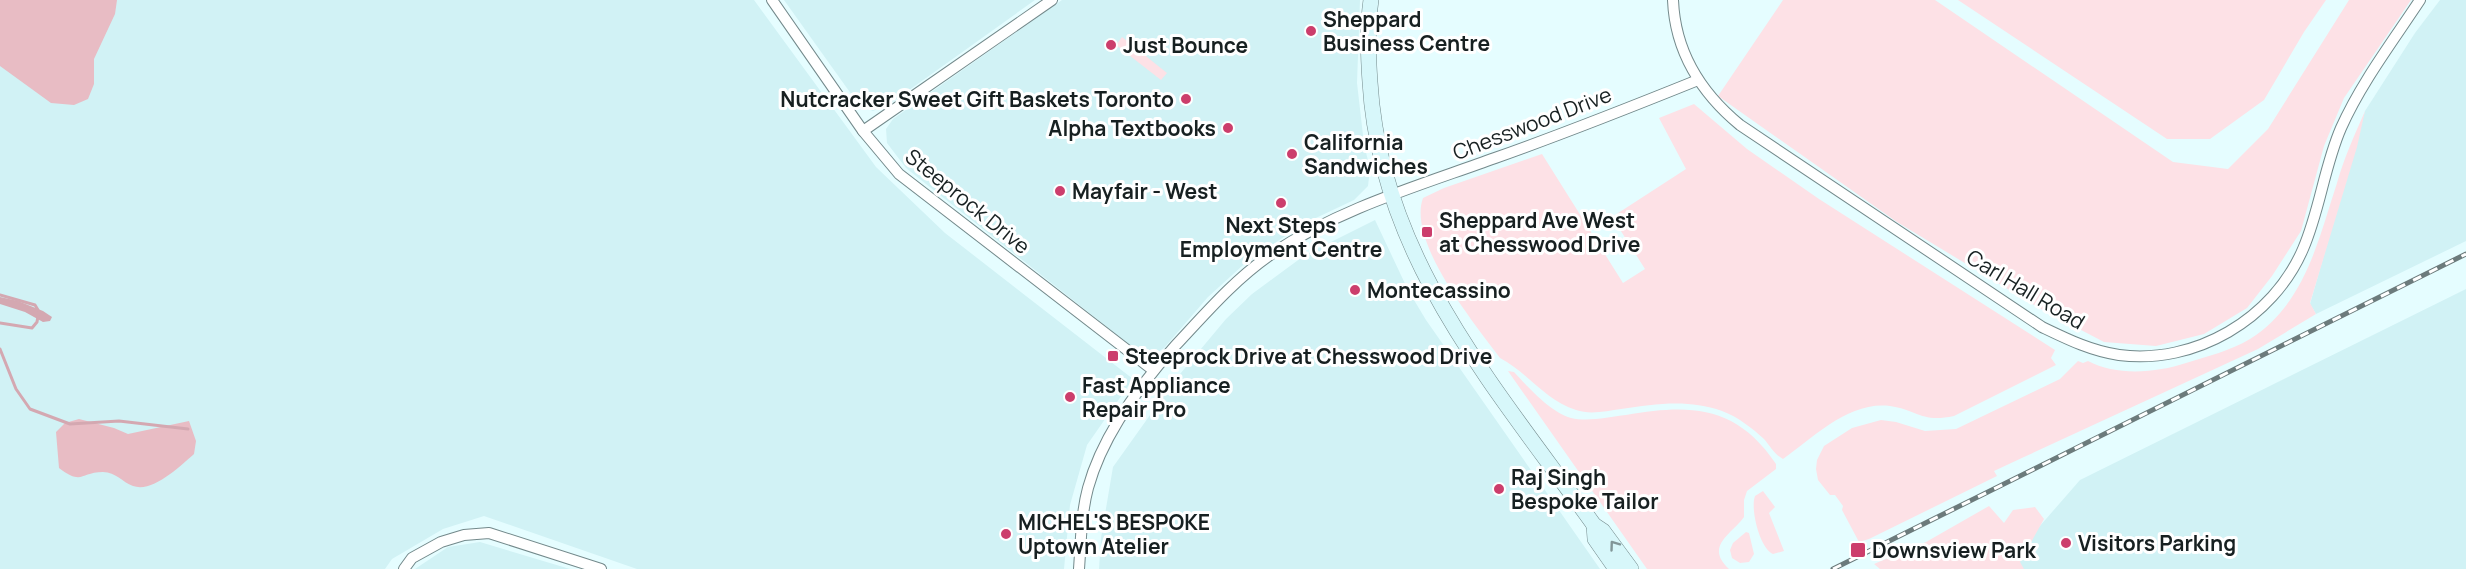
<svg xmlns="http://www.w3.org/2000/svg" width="2466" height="569" font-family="Manrope,sans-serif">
<rect width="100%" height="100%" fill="#e5fdff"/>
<g fill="#d1f2f5">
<polygon points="0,0 754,0 876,167 945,233 1133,379 1087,445 1070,505 1064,569 637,569 484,516 443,529 392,559 385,569 0,569"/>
<polygon points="784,0 1035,0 891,103 873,111 859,105"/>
<polygon points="1062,0 1360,0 1357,83 1364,144 1370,169 1368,186 1354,200 1301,225 1242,266 1208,297 1164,348 1154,354 1148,355 1135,349 926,184 906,168 887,143 886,129 893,119"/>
<polygon points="2440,0 2466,0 2466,241 2316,314 2310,304 2365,111 2415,33"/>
<polygon points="1375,220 1408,290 1426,320 1600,569 1099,569 1101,538 1113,467 1175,380 1226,319 1252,294 1305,255"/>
<polygon points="2466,289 2466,569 2018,569 2012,558 2080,480"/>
<polygon points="480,542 570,569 415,569 448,547"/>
</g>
<g fill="#fde1e6">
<polygon points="1783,0 1935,0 2173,162 2228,169 2268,129 2349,0 2411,0 2344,98 2324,146 2301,231 2272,276 2247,308 2204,334 2156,346 2104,342 2039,308 1897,222 1718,96"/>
<polygon points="1958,0 2326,0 2304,32 2264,100 2210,139 2167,139"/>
<polygon points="1122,37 1167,73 1161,80 1116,45"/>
<path d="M1694,104L1747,149L1819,199L2055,350L2051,358L2056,365L1954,416C1921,423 1918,410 1890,406C1849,401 1814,437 1783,459C1774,454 1770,446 1764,439C1752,428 1738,417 1722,411C1688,399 1656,404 1621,409C1607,411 1590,415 1576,410C1546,401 1527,372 1500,358C1475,324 1407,242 1423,198L1444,188L1542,154L1623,283L1645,269L1612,217L1686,169L1659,118Z"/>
<path d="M2365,111L2357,147L2310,303L2316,314L2258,349L2024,457L1994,471L1997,476L1869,539L1859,542L1842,510L1843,506L1835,495H1830L1818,480L1816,469L1817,460L1824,446L1852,428L1881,420L1896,422L1925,431L1956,429L2060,379L2078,361L2083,363L2088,361C2116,376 2156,373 2186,363C2208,356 2230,351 2250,339C2305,304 2318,241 2337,183C2344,158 2355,134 2365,111Z"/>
<path d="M1508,371L1514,372C1528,387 1550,412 1571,418C1588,422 1609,417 1626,415C1691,404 1736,405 1776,464V469L1747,491L1744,500V517C1732,534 1704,546 1729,569H1647Z"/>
<path d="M1763,491L1775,507L1769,513L1784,551L1773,554C1760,549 1750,509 1755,496Z"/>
<polygon points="1989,506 2004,523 2013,510 2035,507 2044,519 2020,562 2024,569 1880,569 1874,564 1926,542"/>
<polygon points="1746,532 1749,533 1754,554 1749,562 1740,563 1732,558 1730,550 1733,543"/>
</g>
<g fill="#e8bcc4">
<polygon points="0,0 117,0 115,14 94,59 94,84 88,99 74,105 51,103 0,66"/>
<path d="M79,419L114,428L128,434L189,421L196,441L194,454C180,466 153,493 133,486C122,482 116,472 103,472C80,472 83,486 59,468L56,432L65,423Z"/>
</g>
<polygon fill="#d4a8b1" points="0,297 18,301 43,311 52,317 50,321 43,322 25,312 0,304"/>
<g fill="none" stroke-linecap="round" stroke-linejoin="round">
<g stroke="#d4a8b1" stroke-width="3">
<polyline points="0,295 35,305 38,310"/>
<polyline points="0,323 32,328 37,322 38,316"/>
<polyline points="0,349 16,389 30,409 70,424 119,421 188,429"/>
</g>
<g stroke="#73898b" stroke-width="12">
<g id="minor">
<polyline points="772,0 863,131 899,174 1153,370"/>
<path d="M1673,0C1675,51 1701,93 1740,125L2042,327C2067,339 2091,351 2119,355C2195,365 2273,319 2303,249C2320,210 2324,167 2341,128C2361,83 2393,41 2420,0"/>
<polyline points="863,131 1052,0"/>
<polyline points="404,569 412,558 441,542 464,535 489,533 601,569"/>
<path d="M1079,569C1081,542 1081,514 1088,488C1102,437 1140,385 1175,346C1205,314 1234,280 1270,255C1338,209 1418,186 1495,158C1563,134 1631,107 1698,80"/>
</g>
</g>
<g stroke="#73898b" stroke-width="16">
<g id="secondary">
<path d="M1371,0C1367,27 1368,55 1370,82C1380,258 1496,388 1594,525L1603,531L1631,569"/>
<polyline points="1594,525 1595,539 1616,569"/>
</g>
</g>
<use href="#minor" stroke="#fff" stroke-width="10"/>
<use href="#secondary" stroke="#d7f7fa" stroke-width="15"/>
<g stroke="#6c7b7c" stroke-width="5">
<polyline id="rail" points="1833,569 2466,254"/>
</g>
<use href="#rail" stroke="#fff" stroke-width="3" stroke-dasharray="9" stroke-linecap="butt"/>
</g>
<defs><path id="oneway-chevron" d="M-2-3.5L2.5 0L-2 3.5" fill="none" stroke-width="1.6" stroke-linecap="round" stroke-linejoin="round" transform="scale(1.5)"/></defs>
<use stroke="#819698" href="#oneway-chevron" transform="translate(1614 545) rotate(-126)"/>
<g fill="#cc3e6c" stroke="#fff" stroke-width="2">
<circle cx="1311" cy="31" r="6"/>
<circle cx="1111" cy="45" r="6"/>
<circle cx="1186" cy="99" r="6"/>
<circle cx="1228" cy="128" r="6"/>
<circle cx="1292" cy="154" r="6"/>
<circle cx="1060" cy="191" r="6"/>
<circle cx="1281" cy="203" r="6"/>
<rect x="1421" y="226" width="12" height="12" rx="3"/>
<circle cx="1355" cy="290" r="6"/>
<rect x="1107" y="350" width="12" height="12" rx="3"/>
<circle cx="1070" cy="397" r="6"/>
<circle cx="1499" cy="489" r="6"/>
<circle cx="1006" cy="534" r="6"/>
<circle cx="2066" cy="543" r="6"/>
<rect x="1850" y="542" width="16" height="16" rx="3"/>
</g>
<g text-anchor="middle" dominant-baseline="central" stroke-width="6" stroke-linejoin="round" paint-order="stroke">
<g font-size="21" font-weight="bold" fill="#172021" stroke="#fff" text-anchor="start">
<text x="1323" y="19">Sheppard<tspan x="1323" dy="24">Business Centre</tspan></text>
<text x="1123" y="45">Just Bounce</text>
<text x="1174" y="99" text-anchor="end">Nutcracker Sweet Gift Baskets Toronto</text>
<text x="1216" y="128" text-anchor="end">Alpha Textbooks</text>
<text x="1304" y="142">California<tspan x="1304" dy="24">Sandwiches</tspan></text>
<text x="1072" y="191">Mayfair - West</text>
<text x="1439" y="220">Sheppard Ave West<tspan x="1439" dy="24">at Chesswood Drive</tspan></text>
<text x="1281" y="225" text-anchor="middle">Next Steps<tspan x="1281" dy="24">Employment Centre</tspan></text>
<text x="1367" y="290">Montecassino</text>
<text x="1125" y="356">Steeprock Drive at Chesswood Drive</text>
<text x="1082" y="385">Fast Appliance<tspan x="1082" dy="24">Repair Pro</tspan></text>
<text x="1511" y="477">Raj Singh<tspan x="1511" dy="24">Bespoke Tailor</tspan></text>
<text x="1018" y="522">MICHEL'S BESPOKE<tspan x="1018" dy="24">Uptown Atelier</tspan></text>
<text x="2078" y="543">Visitors Parking</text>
<text x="1872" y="550">Downsview Park</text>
</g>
<g font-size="21" fill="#172021" stroke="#fff">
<text transform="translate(1532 123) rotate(-21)">Chesswood Drive</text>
<text transform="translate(968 201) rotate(39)">Steeprock Drive</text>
<text transform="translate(2026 289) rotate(31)">Carl Hall Road</text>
</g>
</g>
</svg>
